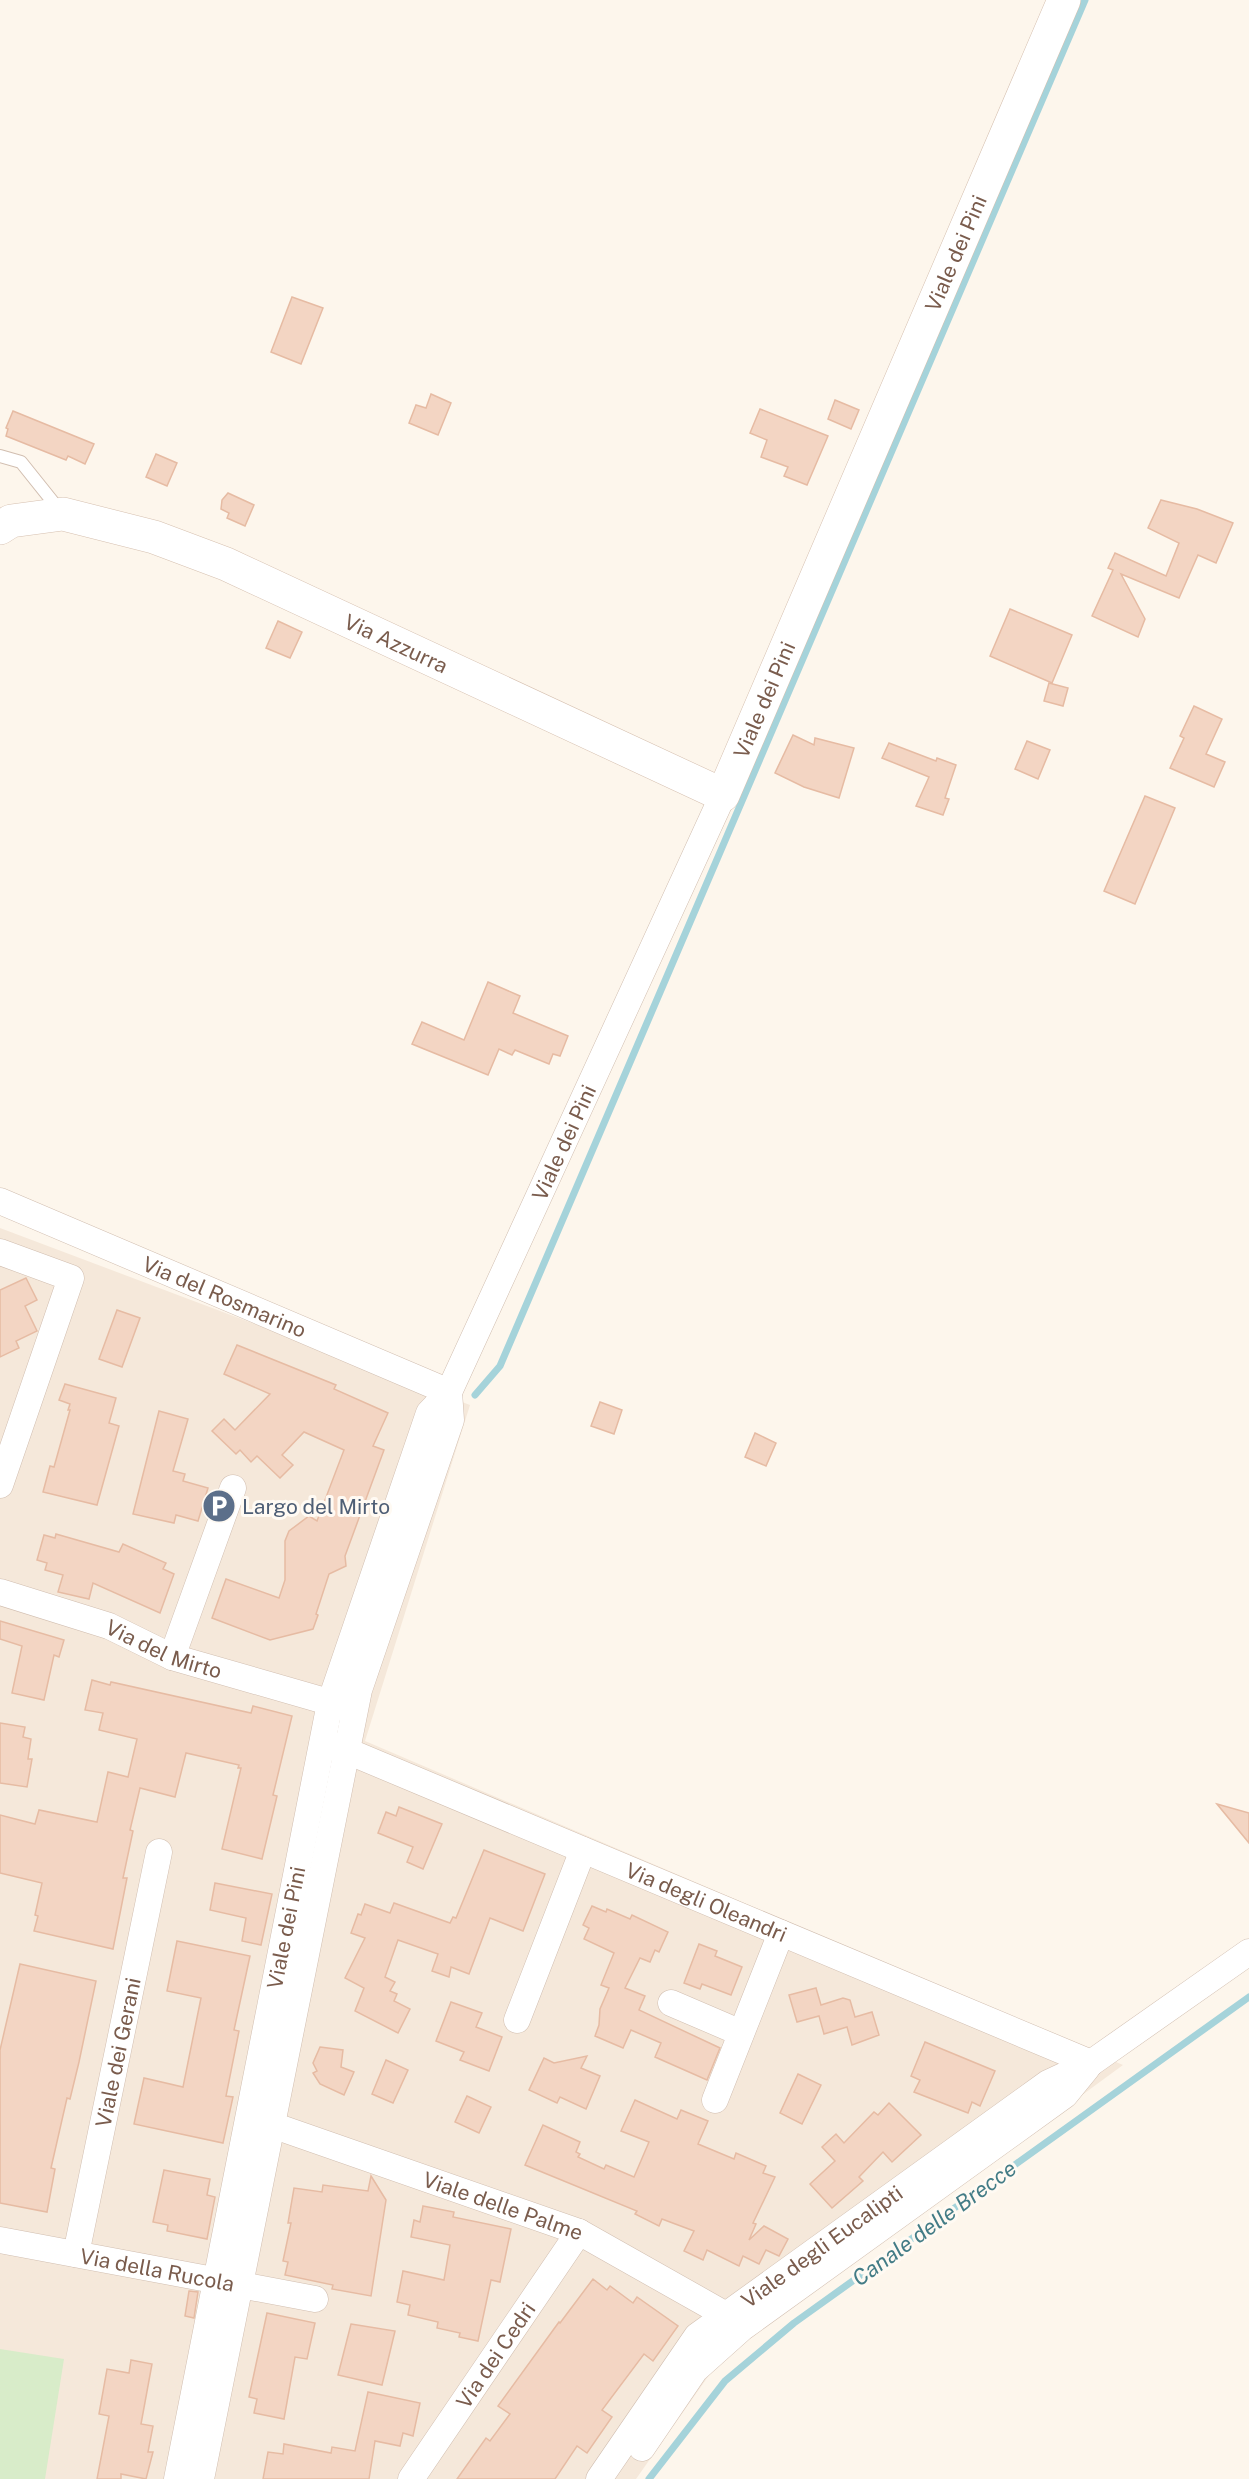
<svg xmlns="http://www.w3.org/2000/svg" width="1249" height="2479" font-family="'Public Sans',sans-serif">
<rect width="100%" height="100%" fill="#fdf6ec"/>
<polygon fill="#f5e8da" points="0,1228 470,1405 365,1741 1123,2065 719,2361 636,2479 0,2479"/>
<polygon fill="#d8ecc9" points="0,2349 64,2359 45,2479 0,2479"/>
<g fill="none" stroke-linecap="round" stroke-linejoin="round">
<g stroke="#a5d3da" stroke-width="7">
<polyline points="475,1395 500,1366 1085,0"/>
<polyline points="649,2479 725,2381 794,2323 1249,1997"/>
</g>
</g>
<g fill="#f3d5c3" stroke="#e6bba3" stroke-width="1.5">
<polygon points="292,297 323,308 301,364 271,352"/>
<polygon points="431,394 451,403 438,435 409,423 416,405 426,408"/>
<polygon points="835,400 859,410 851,429 828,419"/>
<polygon points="760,409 828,436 807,485 784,476 788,467 761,457 767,440 750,433"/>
<polygon points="13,411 94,444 85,464 68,456 66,460 6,436 8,429 6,428"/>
<polygon points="156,454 177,463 167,486 146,477"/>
<polygon points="228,493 254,505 245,526 227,518 229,513 221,509 222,500"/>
<polygon points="1161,500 1197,509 1233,523 1216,563 1198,555 1179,598 1121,574 1145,619 1138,637 1092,616 1113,570 1108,568 1115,553 1166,576 1179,543 1148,528"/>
<polygon points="1010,609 1072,635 1052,683 990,656"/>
<polygon points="278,621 302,632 290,658 266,648"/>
<polygon points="1049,683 1068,688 1063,706 1044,701"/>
<polygon points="1194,706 1222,719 1206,754 1225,762 1214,787 1170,768 1184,738 1180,736"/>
<polygon points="793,735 814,745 815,738 854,748 839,798 804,787 775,773"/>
<polygon points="1027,741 1050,750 1038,779 1015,769"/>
<polygon points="889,743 936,761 937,758 956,765 945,798 949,799 943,815 916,806 929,777 882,758"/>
<polygon points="1145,796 1175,808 1135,904 1104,891"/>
<polygon points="488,982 520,996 513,1013 568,1036 560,1056 553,1054 549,1064 515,1050 512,1055 499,1049 488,1075 412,1044 422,1022 464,1040"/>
<polygon points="26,1278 37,1300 25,1306 37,1331 16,1341 19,1348 0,1357 0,1290"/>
<polygon points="117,1310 140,1318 122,1367 99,1359"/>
<polygon points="237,1345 336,1385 334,1389 388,1413 373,1446 384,1450 345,1556 346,1566 329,1574 316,1614 318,1615 313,1629 270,1640 212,1618 226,1579 279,1598 285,1580 285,1541 289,1531 309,1516 317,1521 344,1450 304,1432 282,1455 293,1465 280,1478 257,1456 251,1462 240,1450 236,1454 212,1431 224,1419 235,1430 270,1394 224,1374"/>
<polygon points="65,1384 116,1398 109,1423 119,1426 97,1505 43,1492 50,1466 54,1467 70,1410 68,1410 70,1404 59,1400"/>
<polygon points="600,1402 622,1410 614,1434 591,1426"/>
<polygon points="159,1411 188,1419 173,1471 185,1474 183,1481 208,1488 198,1521 176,1515 174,1523 133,1514"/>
<polygon points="755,1433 776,1443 766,1466 745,1457"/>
<polygon points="56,1534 119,1552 123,1544 166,1563 163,1569 174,1574 160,1613 93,1583 89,1599 58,1592 63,1575 45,1570 47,1563 37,1560 44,1535 55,1538"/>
<polygon points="0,1621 64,1640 59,1657 54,1655 44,1700 12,1693 22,1646 0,1639"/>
<polygon points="92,1680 110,1685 111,1682 251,1713 253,1706 292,1716 273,1795 277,1796 262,1859 222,1849 241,1768 238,1768 239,1765 186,1753 175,1797 140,1788 130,1830 133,1831 123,1878 127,1878 113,1949 34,1931 38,1916 35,1915 42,1883 0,1873 0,1815 35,1824 39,1810 97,1822 108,1772 128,1777 137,1739 99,1730 103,1713 85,1710"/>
<polygon points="0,1723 25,1727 23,1737 31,1739 28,1759 32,1759 27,1787 0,1783"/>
<polygon points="1217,1804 1249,1813 1249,1843"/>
<polygon points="399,1807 442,1824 423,1869 407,1862 413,1847 378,1833 386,1812 396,1816"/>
<polygon points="484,1850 545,1874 523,1931 490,1918 469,1974 451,1967 449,1977 432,1971 438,1954 398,1940 385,1977 395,1982 390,1991 397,1994 394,2001 410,2009 398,2033 355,2011 364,1988 345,1978 365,1938 351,1933 358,1914 361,1915 365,1904 390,1913 394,1903 450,1923 453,1917 456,1918"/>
<polygon points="215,1883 272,1894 261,1945 242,1941 246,1918 210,1910"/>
<polygon points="592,1906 606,1912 607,1909 630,1919 632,1915 668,1932 659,1952 655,1950 650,1962 640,1958 625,1988 645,1996 639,2010 720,2048 707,2080 655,2057 661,2043 631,2030 623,2048 595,2036 599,2025 600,2009 609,1988 601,1985 614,1953 584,1939 589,1928 583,1925"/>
<polygon points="177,1941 250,1956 234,2030 239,2031 226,2096 233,2097 223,2143 134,2124 144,2078 183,2087 201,1998 167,1991"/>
<polygon points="699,1944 717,1951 715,1956 742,1967 731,1995 702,1984 700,1989 684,1983"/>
<polygon points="20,1964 96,1981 79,2062 70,2099 67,2098 51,2168 55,2169 47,2212 0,2203 0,2050"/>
<polygon points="816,1988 821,2005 843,1998 850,2000 855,2017 872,2012 879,2035 852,2045 847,2027 824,2034 819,2016 797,2022 789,1995"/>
<polygon points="451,2002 482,2013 476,2027 502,2037 489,2071 460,2060 464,2052 436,2041"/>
<polygon points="925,2042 995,2071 980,2106 972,2102 968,2113 914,2092 920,2080 911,2076"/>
<polygon points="320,2047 343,2050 341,2067 354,2072 344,2095 320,2084 313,2073 317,2071 313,2063"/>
<polygon points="587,2056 581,2068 600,2076 586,2109 560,2097 557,2103 529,2090 544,2058 554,2063"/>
<polygon points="386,2060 408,2070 393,2103 372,2094"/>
<polygon points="798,2074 821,2085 802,2124 780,2113"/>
<polygon points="467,2096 491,2107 479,2133 455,2122"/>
<polygon points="635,2100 677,2119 681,2110 708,2121 698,2144 734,2159 736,2153 766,2166 763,2173 775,2177 753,2223 756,2224 749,2240 764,2226 788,2239 779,2256 766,2250 759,2264 743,2256 739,2266 707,2250 703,2260 684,2251 694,2231 662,2219 659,2226 635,2214 637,2211 525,2165 543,2125 580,2142 576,2152 580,2154 578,2157 604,2169 606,2165 634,2177 649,2142 621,2131"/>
<polygon points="889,2103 921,2135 892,2162 883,2152 859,2177 863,2181 832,2208 810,2184 835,2161 822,2147 836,2134 844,2143 874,2112 878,2115"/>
<polygon points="164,2170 210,2179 207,2195 215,2197 207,2239 167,2231 168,2225 153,2222"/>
<polygon points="371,2176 386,2200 371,2296 332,2289 333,2285 285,2275 288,2262 283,2261 291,2223 288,2223 294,2188 322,2192 323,2185 368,2191"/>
<polygon points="423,2206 454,2212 453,2217 511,2229 500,2282 491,2280 478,2341 459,2337 460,2333 437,2328 438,2322 408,2315 410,2305 397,2302 403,2271 444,2280 450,2245 411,2237 414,2220 420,2222"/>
<polygon points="593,2279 607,2290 610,2286 633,2303 637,2297 678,2326 653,2361 644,2354 602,2410 612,2417 587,2453 577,2446 555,2479 457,2479 486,2438 490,2441 510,2414 498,2406 559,2322 560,2323"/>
<polygon points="189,2291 198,2292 194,2318 185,2316"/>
<polygon points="267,2313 315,2323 307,2359 295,2357 284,2419 254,2413 257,2399 249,2397"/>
<polygon points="351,2324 395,2331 382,2385 338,2375"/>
<polygon points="131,2360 152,2364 141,2424 153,2426 148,2452 153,2452 146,2479 121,2474 121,2479 97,2479 109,2416 99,2414 107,2369 129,2373"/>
<polygon points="368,2392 420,2403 413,2436 403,2433 400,2446 375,2441 369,2479 263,2479 268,2452 283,2454 284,2444 331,2453 332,2447 355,2451"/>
</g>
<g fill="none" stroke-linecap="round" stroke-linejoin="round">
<g stroke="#d1beb0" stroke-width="14">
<polyline id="lane" points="0,456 21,462 61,512"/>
</g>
<g stroke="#d1beb0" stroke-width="27">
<g id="street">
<path id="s1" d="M0,1201L449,1392"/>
<polyline points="0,1252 71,1278 0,1485"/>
<path id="s2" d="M0,1592L109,1626L172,1657L346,1707"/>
<polyline points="172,1657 233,1488"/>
<path id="s3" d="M333,1745L1091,2063"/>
<polyline points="671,2003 741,2033"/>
<polyline points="517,2020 583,1850"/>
<polyline points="715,2100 781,1933"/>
<path id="s4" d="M256,2122L272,2125L579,2232L726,2315L737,2324"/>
<path id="s5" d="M0,2240L315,2299"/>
<path id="s6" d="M76,2254L159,1852"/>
<polyline points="642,2448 695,2370 742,2328 1065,2095 1087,2068"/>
<path id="s7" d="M177,2479L330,1703L429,1413L449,1392L723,795"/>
<polyline points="201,2479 359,1690 451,1420 449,1392"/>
<path id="s8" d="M411,2479L579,2232"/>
<path id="s9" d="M599,2479L697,2336L1048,2083L1091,2063L1249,1952"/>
</g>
</g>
<g stroke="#d6c0b0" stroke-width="34">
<g id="secondary">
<path id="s10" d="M0,528L11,521L63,514L154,537L226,564L723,795L1064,0"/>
</g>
</g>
<use href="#lane" stroke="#fff" stroke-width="12"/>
<use href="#street" stroke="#fff" stroke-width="26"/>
<use href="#secondary" stroke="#fff" stroke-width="33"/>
</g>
<defs>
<g id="parking-disc" transform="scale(1.725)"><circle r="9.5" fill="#5c6f8a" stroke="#fffaf3"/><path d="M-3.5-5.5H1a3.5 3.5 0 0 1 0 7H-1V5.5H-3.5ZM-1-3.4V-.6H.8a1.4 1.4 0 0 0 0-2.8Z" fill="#fff"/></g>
</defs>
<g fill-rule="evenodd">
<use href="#parking-disc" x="219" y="1506"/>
</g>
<g text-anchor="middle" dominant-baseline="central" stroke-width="6" stroke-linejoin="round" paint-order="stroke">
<g font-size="21" fill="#7a5c4d" stroke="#fffaf3">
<text stroke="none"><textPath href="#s10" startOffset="1374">Viale dei Pini</textPath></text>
<text stroke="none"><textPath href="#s10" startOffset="424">Via Azzurra</textPath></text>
<text stroke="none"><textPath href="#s10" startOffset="888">Viale dei Pini</textPath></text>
<text stroke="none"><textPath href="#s7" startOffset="1401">Viale dei Pini</textPath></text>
<text stroke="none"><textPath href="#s1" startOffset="244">Via del Rosmarino</textPath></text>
<text stroke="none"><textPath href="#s2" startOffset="174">Via del Mirto</textPath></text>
<text stroke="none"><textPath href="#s3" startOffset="405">Via degli Oleandri</textPath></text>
<text stroke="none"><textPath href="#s7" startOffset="562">Viale dei Pini</textPath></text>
<text stroke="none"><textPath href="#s6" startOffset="206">Viale dei Gerani</textPath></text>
<text stroke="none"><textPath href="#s4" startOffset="261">Viale delle Palme</textPath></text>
<text stroke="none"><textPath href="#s9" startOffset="327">Viale degli Eucalipti</textPath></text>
<text stroke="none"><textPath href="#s5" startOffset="160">Via della Rucola</textPath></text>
<text stroke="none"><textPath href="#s8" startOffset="150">Via dei Cedri</textPath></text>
</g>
<g font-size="21" fill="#4e5e75" stroke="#fffaf3" text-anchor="start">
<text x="242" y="1506">Largo del Mirto</text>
</g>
<g font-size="22" font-style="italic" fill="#437c86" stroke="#fffaf3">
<text transform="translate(934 2223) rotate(-36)">Canale delle Brecce</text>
</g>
</g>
</svg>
